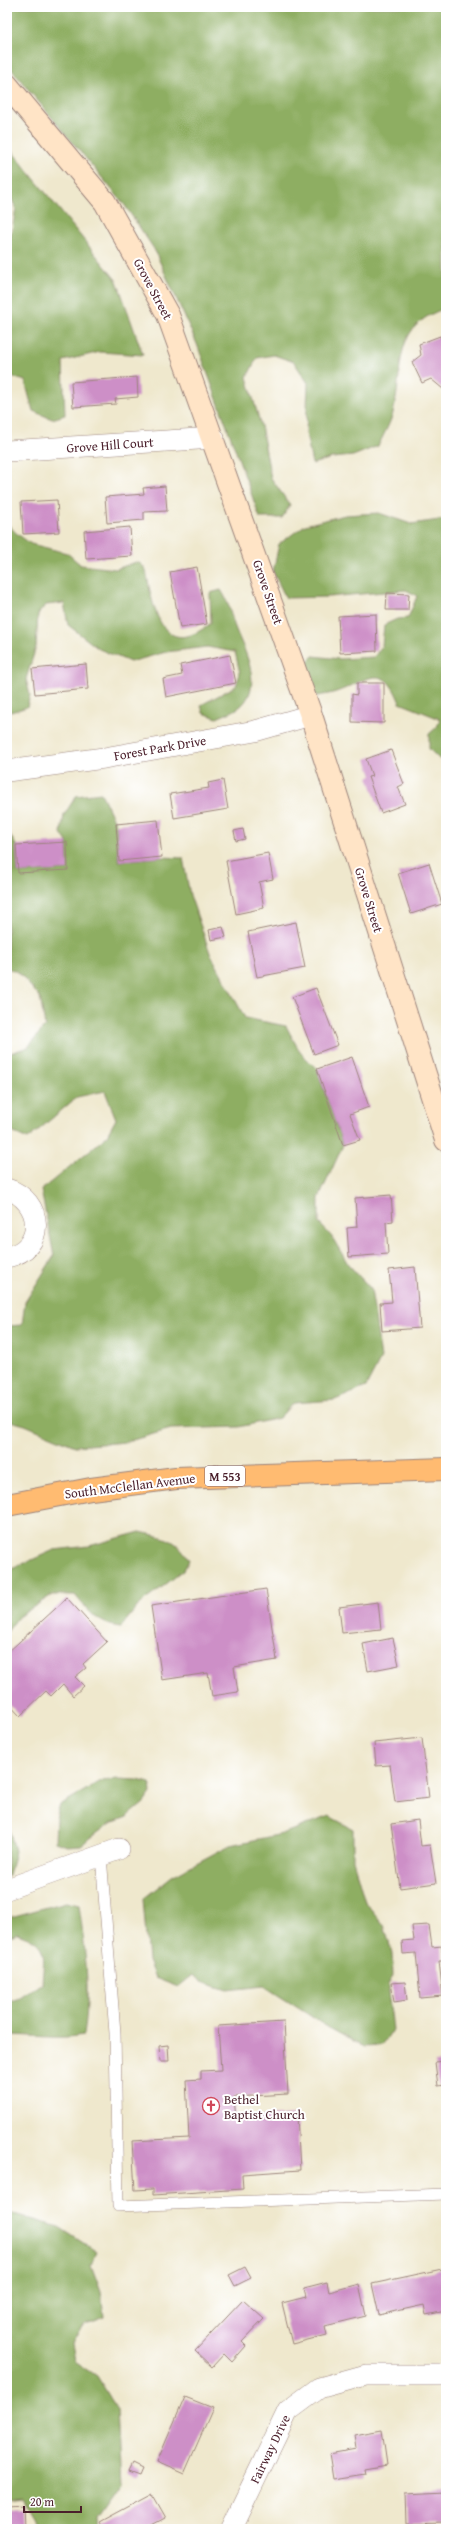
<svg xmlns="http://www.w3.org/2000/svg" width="453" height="2536" font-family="'Gentium Book Plus',serif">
<rect width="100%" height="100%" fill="#fff"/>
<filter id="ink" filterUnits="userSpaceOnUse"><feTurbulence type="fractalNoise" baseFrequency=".025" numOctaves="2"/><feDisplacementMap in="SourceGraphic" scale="8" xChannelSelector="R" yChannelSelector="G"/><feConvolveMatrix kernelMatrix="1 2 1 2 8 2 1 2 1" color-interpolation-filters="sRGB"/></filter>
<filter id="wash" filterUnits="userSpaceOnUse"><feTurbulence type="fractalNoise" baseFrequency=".012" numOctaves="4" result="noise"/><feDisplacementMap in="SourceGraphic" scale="16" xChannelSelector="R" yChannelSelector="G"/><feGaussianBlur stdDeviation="0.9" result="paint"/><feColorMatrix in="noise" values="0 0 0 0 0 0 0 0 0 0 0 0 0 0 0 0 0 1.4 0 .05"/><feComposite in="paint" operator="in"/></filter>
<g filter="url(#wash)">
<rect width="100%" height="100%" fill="#efe8cd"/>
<g fill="#8eae62" stroke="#6c6646">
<path d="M7,7H446V308C390,327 405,367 393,413C390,424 383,436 378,446L353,456L332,458L312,464L306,433L308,383L294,362L274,355L257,358L247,377L261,426L271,478L290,505L282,518H260L197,344L154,249L124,204L7,64Z"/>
<polygon points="7,145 117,281 143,355 100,352 63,361 65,415 52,419 33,411 25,381 7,375 7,254 16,209 7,188"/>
<path d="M379,513L411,524L446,519V760L439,759L429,749V734L437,727L440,719L400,703C383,659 366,682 336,692C330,694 323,695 317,696L307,686L305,664L313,656L340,659L374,657L382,646L384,625L397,619L408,618L417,596L406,590L328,597L286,598L273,572L279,544L305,525L345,515Z"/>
<path d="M7,523L16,533L31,544L67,553L81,565L116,569L136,562L141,564L146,570C153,609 162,662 211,623L210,593L221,590C231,605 230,615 236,630C245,652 263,684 242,705C236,711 225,714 217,718L203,713L201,705L236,686L240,673L235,652L207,647L166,652L130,662L99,649L68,625L64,603L46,605L38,614L36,647L26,679L30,695L27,707L11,712L7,709Z"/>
<polygon points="101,793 116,824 119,861 162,857 183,858 190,895 210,953 245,1018 286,1026 300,1052 317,1069 343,1145 319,1198 319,1223 332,1237 348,1264 371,1289 381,1358 366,1387 335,1400 293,1403 279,1418 239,1427 171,1429 126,1442 75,1446 25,1425 7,1420 7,1326 22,1325 25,1302 54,1256 41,1190 106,1137 116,1119 105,1091 77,1097 28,1139 7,1130 7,1054 28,1047 45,1026 40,997 18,972 7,968 7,830 16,845 18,873 68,870 67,842 61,833 64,815 76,796"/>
<path d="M140,1532C163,1537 177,1538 189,1560L184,1570L138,1606L121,1627C99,1625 89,1612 75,1595H52L18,1617L7,1632V1571L54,1550L89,1546Z"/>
<polygon points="118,1779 138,1780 150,1783 151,1793 144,1803 127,1817 111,1823 81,1845 67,1846 55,1842 56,1818 60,1805 101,1781"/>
<polygon points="329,1816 353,1829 353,1860 365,1902 384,1925 392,1953 393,1976 388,1985 388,1992 393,2029 382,2045 363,2046 329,2028 264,1986 227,1990 202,1982 193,1975 178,1987 155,1978 148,1961 143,1899 172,1876 230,1845 282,1834"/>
<polygon points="7,1820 15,1851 9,1876 7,1877"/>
<path d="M66,1902L79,1905C85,1949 91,1990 84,2035C58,2040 33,2035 7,2035V2002L20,1998L42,1983C44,1955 49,1943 17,1933L7,1938V1918Z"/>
<polygon points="7,2212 59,2227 97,2252 91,2265 101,2292 104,2317 83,2325 72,2343 75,2361 97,2376 117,2409 121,2483 97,2517 98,2529 38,2529 36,2519 23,2497 7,2499"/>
</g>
<g id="blocks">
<g fill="#cd8fc7">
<polygon points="440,336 446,350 446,385 443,389 431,379 422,383 412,362 421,355 419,344"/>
<polygon points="137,377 138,397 115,399 116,404 73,407 71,382"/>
<polygon points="7,378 11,408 7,408"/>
<polygon points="165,486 167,511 144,512 144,520 107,523 105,497 144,494 143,488"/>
<polygon points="57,500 59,532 23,534 21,502"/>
<polygon points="130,527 132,556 86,559 84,531"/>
<polygon points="197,567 207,624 180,628 170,572"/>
<polygon points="387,593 409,594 408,610 386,610"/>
<polygon points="376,614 377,651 340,653 338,616"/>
<polygon points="230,655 236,683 166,697 163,679 182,675 180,665"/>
<polygon points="86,664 88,689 35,694 32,669"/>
<polygon points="357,683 384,683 384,723 352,722 352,694 357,695"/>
<polygon points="391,750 404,784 398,787 405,804 381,813 368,777 372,776 366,759"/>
<polygon points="223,780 228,809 174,818 170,794 209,788 208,783"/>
<polygon points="158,820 162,857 119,861 116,824"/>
<polygon points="243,829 245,839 236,841 234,831"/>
<polygon points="67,842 68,870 18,873 16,845"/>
<polygon points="268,853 273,879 259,882 264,908 236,914 226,861"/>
<polygon points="429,863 442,904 411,914 398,873"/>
<polygon points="296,922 305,968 257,977 248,932"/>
<polygon points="223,927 226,937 211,940 209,930"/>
<polygon points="316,988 338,1045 314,1054 292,997"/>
<polygon points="352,1057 369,1107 350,1114 360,1140 343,1145 317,1069"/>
<polygon points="391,1195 393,1221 386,1222 388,1254 349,1257 347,1228 357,1227 355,1198"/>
<polygon points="415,1267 420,1328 382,1331 380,1303 392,1302 389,1270"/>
<polygon points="266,1589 277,1660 234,1667 238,1692 212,1696 208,1673 162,1680 151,1606"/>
<polygon points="67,1598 107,1642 83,1664 86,1668 75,1677 84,1686 73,1696 63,1684 51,1696 46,1691 20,1716 7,1702 7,1653"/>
<polygon points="378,1602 381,1629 342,1633 339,1607"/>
<polygon points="393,1638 399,1665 368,1671 363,1644"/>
<polygon points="422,1738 429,1798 395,1802 390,1765 376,1766 374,1743"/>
<polygon points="418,1820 421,1846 430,1845 436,1883 400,1888 391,1824"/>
<polygon points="429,1925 432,1947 442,1946 443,1961 439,1961 443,1996 420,1998 416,1953 403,1954 402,1941 414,1940 412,1926"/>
<polygon points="405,1982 407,2000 394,2002 391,1983"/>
<polygon points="284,2022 288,2094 234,2097 236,2119 297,2115 300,2170 242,2174 243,2189 153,2195 153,2189 135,2190 132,2141 189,2138 186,2080 201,2079 201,2071 221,2070 218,2026"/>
<polygon points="168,2045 169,2061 160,2061 159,2046"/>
<polygon points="446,2061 446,2085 438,2086 435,2062"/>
<polygon points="245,2267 251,2278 235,2286 229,2275"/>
<polygon points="442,2269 446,2290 446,2311 426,2315 424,2305 379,2315 372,2284"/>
<polygon points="327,2282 329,2292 359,2284 366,2316 325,2326 327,2335 292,2344 282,2303 306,2297 304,2288"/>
<polygon points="243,2300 264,2319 242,2342 246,2346 232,2362 224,2354 212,2367 195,2351"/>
<polygon points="185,2397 213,2408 184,2474 157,2462"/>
<polygon points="382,2430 387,2465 364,2469 365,2474 333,2479 329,2454 356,2449 354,2435"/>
<polygon points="132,2464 142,2469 139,2476 128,2472"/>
<polygon points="446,2492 446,2522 406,2523 405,2494"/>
<polygon points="152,2495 165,2518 144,2529 103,2529 100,2523"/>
<polygon points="23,2507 24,2529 7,2529 7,2508"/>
</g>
</g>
</g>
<g filter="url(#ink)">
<use href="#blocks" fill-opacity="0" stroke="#9c847c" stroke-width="1"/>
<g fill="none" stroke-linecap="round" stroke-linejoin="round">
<g stroke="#9c847c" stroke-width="12">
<polyline id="lane" points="101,1856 115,2033 118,2206 446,2194"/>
</g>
<g stroke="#9c847c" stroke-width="22">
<g id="street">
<polyline points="7,451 214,438"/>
<polyline points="7,771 104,758 255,731 311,715"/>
<path d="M7,1189C43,1200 47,1249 7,1257"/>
<polyline points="7,1889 119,1849"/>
<polyline points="231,2529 288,2411 319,2388 366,2375 446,2375"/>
</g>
</g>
<g stroke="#9c847c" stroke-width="24">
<polyline id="secondary" points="7,85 105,202 168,315 311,715 446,1140"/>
</g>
<g stroke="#9c847c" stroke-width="24">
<polyline id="primary" points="7,1505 91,1489 176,1478 446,1469"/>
</g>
<use href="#lane" stroke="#fff" stroke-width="11"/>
<use href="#street" stroke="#fff" stroke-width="21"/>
<use href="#secondary" stroke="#ffe4c6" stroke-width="22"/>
<use href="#primary" stroke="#ffbb71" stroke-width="22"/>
</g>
</g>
<defs>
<g id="church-ring" transform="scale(0.9)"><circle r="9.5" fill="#fff" stroke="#d1495b" stroke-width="1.5"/><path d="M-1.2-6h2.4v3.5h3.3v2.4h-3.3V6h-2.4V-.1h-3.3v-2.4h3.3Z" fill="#d1495b"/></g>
</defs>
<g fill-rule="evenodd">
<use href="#church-ring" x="211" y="2106"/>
</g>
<g text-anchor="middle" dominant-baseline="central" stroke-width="4" stroke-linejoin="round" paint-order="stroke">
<rect fill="#fff" stroke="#80626b" stroke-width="1" x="205" y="1466" width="40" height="20" rx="3"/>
<g font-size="12" font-weight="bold" fill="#4a1f2b">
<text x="225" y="1476">M 553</text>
</g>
<g font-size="13" fill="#4a1f2b" stroke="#fff">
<text transform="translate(153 289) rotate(62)">Grove Street</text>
<text transform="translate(110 445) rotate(-4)">Grove Hill Court</text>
<text transform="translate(268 592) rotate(71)">Grove Street</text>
<text transform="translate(160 748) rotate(-10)">Forest Park Drive</text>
<text transform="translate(369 900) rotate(73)">Grove Street</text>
<text transform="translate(130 1486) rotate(-7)">South McClellan Avenue</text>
<text transform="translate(270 2449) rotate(-64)">Fairway Drive</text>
</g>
<g font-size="13" fill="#4a1f2b" stroke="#fff" text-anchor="start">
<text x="224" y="2099">Bethel<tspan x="224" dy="15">Baptist Church</tspan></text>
</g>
</g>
<rect width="453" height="2536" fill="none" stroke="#fff" stroke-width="24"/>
<path d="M24 2506v6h57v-6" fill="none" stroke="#4a1f2b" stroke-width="2"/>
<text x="30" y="2506" font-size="12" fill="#4a1f2b" stroke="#ffffff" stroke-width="3" paint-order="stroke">20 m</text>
</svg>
